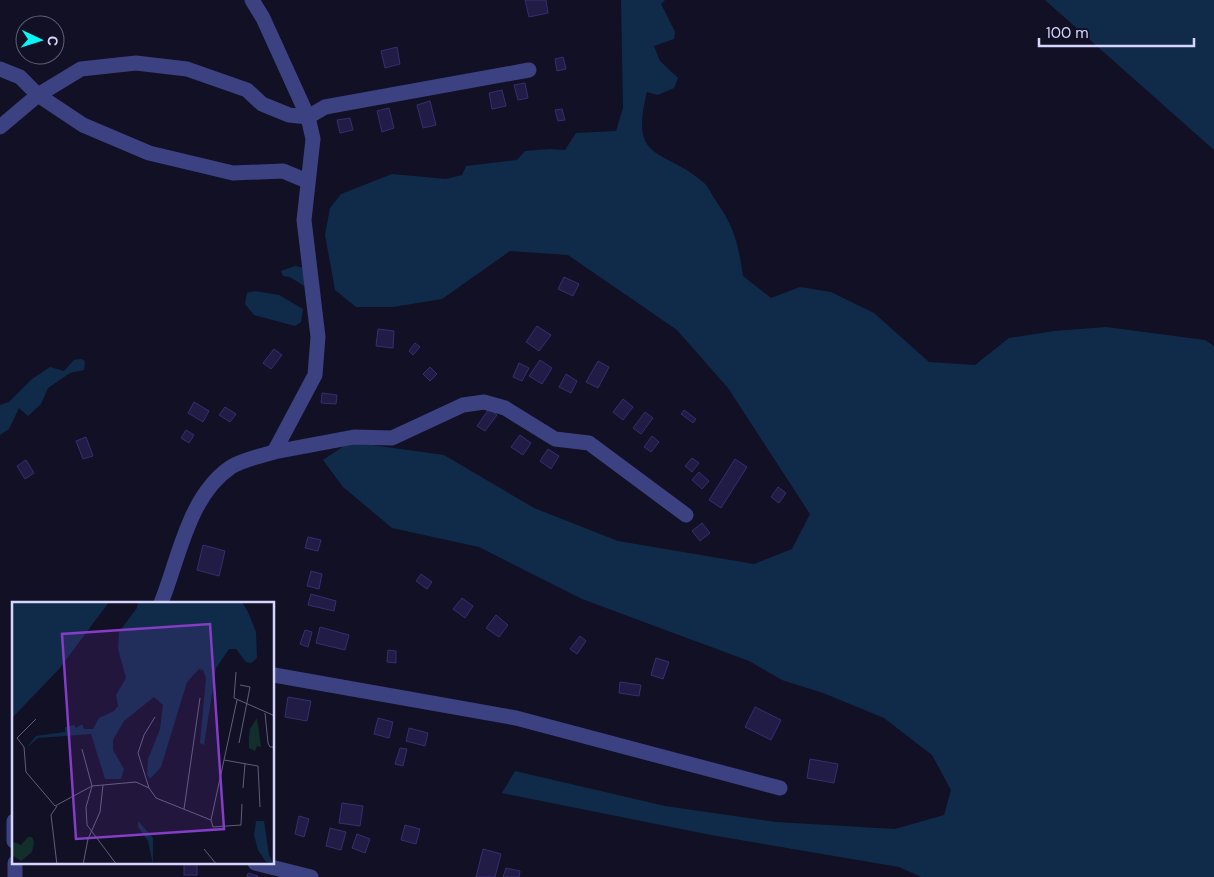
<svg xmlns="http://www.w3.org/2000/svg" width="1214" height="877" font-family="'DM Sans',sans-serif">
<rect width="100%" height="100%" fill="#111025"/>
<g fill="#102b49">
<path d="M621,0H665L661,4L675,32L674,39L654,46L660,61L678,78L674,88L658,95L647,92C629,163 662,147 703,182C708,186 711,193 714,198C734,226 738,242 743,276L771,298L800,287L831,292L874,313L929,362L975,365L1009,338L1054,331L1106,327L1205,340L1214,346V877H921L899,867L711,835L502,793L515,771L665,806L776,822L895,829L944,815L951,790L932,755L884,718L823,693L782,680L749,661L582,599L479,547L392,528L343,487L323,460L350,442L444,455L534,508L618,541L754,564L792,549L810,514L728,388L677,330L568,255L510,251L442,299L393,307H356L335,290L325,235L330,208L341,194L392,174L446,179L462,175L466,166L517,160L525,151L550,149L565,150L576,133L616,131L623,108Z"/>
<polygon points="1045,0 1214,0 1214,150"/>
<polygon points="295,266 301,267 305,271 304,286 290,277 283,276 281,271"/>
<polygon points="255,291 279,295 303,309 301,322 295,326 254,315 245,304 247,293"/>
<polygon points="81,359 85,361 84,370 70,373 48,388 41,404 28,416 19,408 9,429 0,435 0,405 9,402 32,379 50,367 64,371 74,360"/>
</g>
<g fill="#201c45" stroke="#352f70">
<polygon points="525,0 546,0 548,13 529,17"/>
<polygon points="397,47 400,64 385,68 381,51"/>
<polygon points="563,57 566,69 557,71 555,59"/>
<polygon points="525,83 528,98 518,100 514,85"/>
<polygon points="502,90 506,106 492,109 489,93"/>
<polygon points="430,101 436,125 423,128 417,105"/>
<polygon points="389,108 394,128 382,132 377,111"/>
<polygon points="562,109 565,120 558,121 555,110"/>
<polygon points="350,118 353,130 340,133 337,120"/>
<polygon points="564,277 579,284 573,296 558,289"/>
<polygon points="537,326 551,335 539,351 526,342"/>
<polygon points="378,329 394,331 393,348 376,346"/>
<polygon points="415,343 420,347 413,355 409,351"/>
<polygon points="274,349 282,355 271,369 263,363"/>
<polygon points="540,360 552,368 542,384 529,376"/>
<polygon points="598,361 609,367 598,388 586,382"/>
<polygon points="519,363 529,368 522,381 513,377"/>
<polygon points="430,367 437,374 430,381 423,374"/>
<polygon points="566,374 577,381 571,393 559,387"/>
<polygon points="322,393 337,395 336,404 321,403"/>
<polygon points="623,399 633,407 623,420 613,412"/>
<polygon points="194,402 209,411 203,422 188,413"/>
<polygon points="225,407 236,414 230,422 219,415"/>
<polygon points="489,409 497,415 485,431 477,426"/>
<polygon points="684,410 696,419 693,423 681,414"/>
<polygon points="645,412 653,418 641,434 633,428"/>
<polygon points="186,430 194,435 189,443 181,438"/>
<polygon points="520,435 531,443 523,455 511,447"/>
<polygon points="652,436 659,442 651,452 644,447"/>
<polygon points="86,437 93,456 83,459 76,441"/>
<polygon points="548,449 559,456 551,469 540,461"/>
<polygon points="692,458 699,463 692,472 685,466"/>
<polygon points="735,459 747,467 721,508 709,500"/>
<polygon points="26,460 34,473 25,479 17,466"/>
<polygon points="699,472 709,481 702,489 692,480"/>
<polygon points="778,487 786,493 779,503 771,497"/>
<polygon points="702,523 710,533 700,541 692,531"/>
<polygon points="308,537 321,540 318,551 305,548"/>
<polygon points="203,545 225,551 219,576 197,570"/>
<polygon points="311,571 322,574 319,589 307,586"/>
<polygon points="421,574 432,582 427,589 416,581"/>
<polygon points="311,594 336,601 334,611 308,605"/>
<polygon points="462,598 473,606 465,618 453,609"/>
<polygon points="496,615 508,625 499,637 486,628"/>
<polygon points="320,627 349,635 345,650 316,643"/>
<polygon points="305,630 312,632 308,647 300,644"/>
<polygon points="580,636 586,641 577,654 570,649"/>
<polygon points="388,650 396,651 396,663 387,662"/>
<polygon points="656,658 669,662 663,679 651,675"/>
<polygon points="620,682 641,685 639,696 619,693"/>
<polygon points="288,697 311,701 307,721 285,717"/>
<polygon points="755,707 781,720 771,740 745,727"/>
<polygon points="378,718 393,722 389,738 374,734"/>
<polygon points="409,728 428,733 425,746 406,741"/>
<polygon points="400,748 407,749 403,766 395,764"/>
<polygon points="810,759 838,764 834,783 807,778"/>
<polygon points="342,803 363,806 360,826 339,823"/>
<polygon points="299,816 309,819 304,837 295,834"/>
<polygon points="405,825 420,829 416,844 401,840"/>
<polygon points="330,828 346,832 341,850 326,846"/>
<polygon points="357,834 370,839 365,853 352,848"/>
<polygon points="483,849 501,854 495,877 476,877"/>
<rect x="184" y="863" width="13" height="12"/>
<polygon points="506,868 520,871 519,877 503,877"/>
<polygon points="248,873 258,876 257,877 247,877"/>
</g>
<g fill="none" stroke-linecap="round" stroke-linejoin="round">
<g stroke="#3c4182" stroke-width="15">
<polyline points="0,69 20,77 38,95 83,125 149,153 233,173 283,171 307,181"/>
<polyline points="0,127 38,95 81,69 136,63 187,69 247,90 262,104 289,115 308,117 263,18 252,0"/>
<polyline points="274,452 354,437 392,438 463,405 484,402 505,408 555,439 589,443 686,515"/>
<path d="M161,603C179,559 188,496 231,467C242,460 261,456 274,452L315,375L318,337L304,220L313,139L308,117L325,107L529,70"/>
<polyline points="274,675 516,718 780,788"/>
<polyline points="14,821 14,841"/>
<polyline points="15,863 15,877"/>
<polyline points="255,863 311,877"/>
</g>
</g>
<g transform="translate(12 602)">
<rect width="262" height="262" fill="#111025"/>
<path d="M245,116L249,145L245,144L243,149L237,146V137L238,127ZM16,235H20L22,240L20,250L9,259L0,253V244L2,240L9,243Z" fill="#132f2b"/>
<path d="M0,0H97L48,66L0,116ZM126,0H230L236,10L244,30L245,56L239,61L234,60L224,47H217L204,66L192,143L188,141L194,76L191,68L187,67L175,80L149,165L138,177L135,173L136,157L148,127L151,103L142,95L112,119L101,138V148L112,167L109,177H93L79,132L26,136L14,146L24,134L53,130V125L62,123L64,126L70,122L72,127H81L87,116L102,109L106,104L104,93L114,76L106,47L107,30L125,6ZM126,219L141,236V262L136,239L126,225ZM244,219H252L257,253L262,262L254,260L246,248L242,233Z" fill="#102b49"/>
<path fill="none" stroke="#5f5f7c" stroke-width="1" d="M224,70L222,96L263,114M253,111L256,141L258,145H263M24,117L5,136L12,145L14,170L43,204L80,184L74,205L75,223L105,263M227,141L238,85L228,83M70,147L80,184L124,180L137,186L144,196L199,218L225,98M212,158L246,164L248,205M137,186L126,151L132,133L143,115M231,186L233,162M45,204L39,213L45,263M172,207L188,96M199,218L201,225L229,223L230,202M192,247L205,263M71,263L76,237L88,210L91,183"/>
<path fill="#843dc5" fill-opacity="0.15" stroke="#843dc5" stroke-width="2.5" d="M198,22L212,227L64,237L50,32Z"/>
<rect width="262" height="262" fill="none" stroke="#d5d5fe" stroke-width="2.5"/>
</g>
<g transform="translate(40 40) rotate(94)"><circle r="24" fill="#111025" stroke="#5f5f7c"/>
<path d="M0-4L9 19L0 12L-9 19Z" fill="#08f6f5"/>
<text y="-8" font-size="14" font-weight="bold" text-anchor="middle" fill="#d5d5fe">С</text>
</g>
<path d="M1039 38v8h155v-8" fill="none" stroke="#d5d5fe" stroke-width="2.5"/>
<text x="1046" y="38" font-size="15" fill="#d5d5fe" stroke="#111025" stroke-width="4" paint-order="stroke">100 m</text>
</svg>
